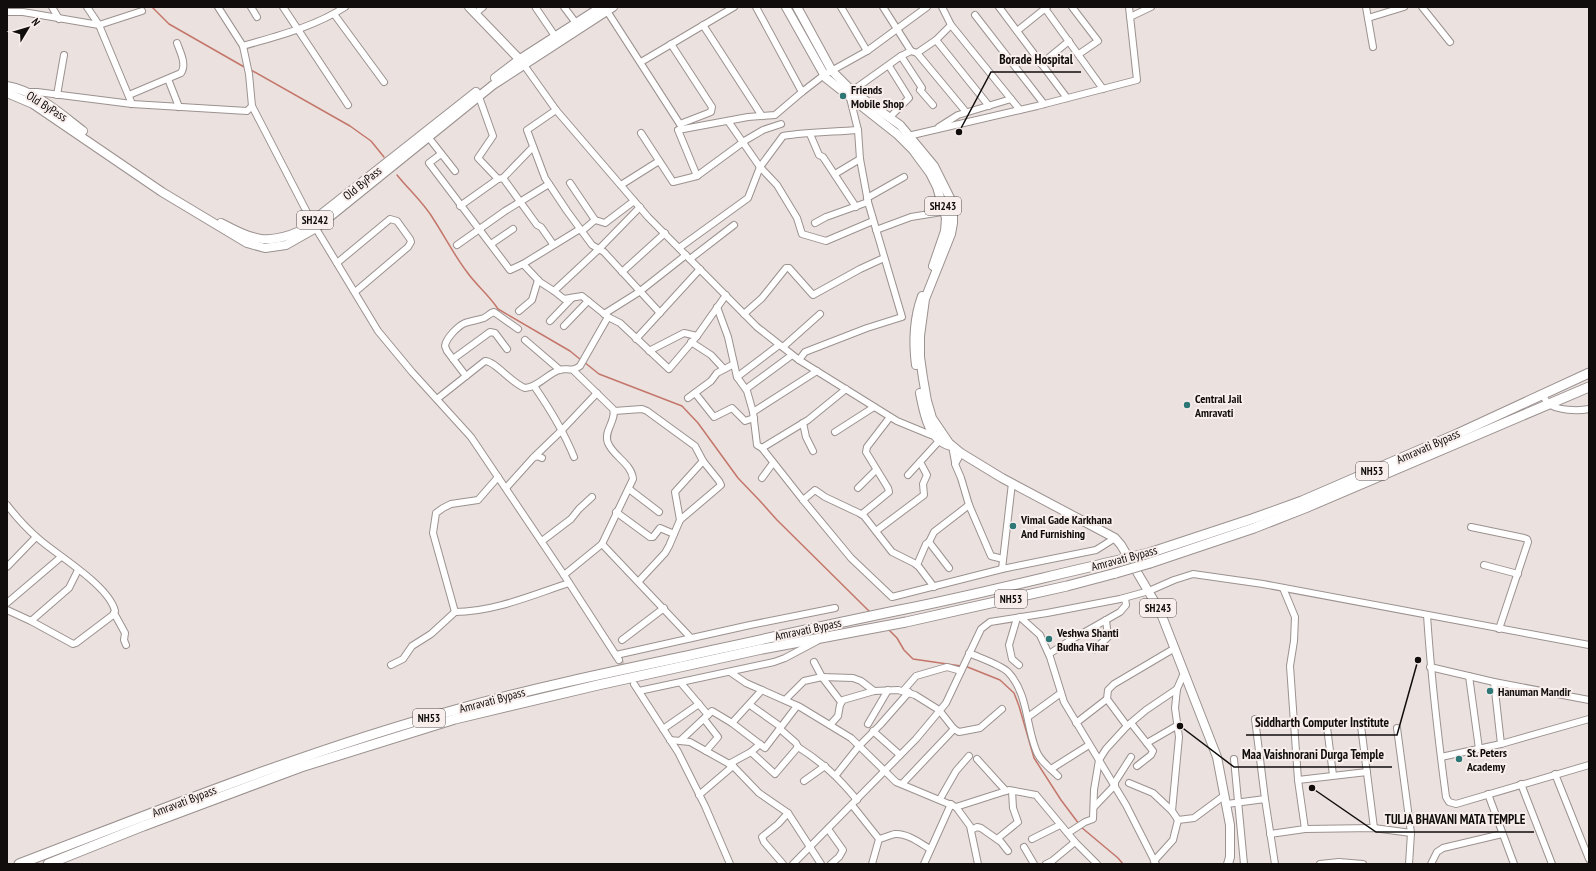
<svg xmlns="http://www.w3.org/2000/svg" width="1596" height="871" font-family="'PT Sans Narrow',sans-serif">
<rect width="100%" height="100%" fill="#ebe1df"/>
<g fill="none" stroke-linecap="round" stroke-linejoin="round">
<g stroke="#c4766a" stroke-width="1.5">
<polyline points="152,7 169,24 246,68"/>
<polyline points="251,70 350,126 371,141 384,157"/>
<path d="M397,175C409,190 424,203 434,220C445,237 454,255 467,272C476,285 489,295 498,309L570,351L581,360"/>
<polyline points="584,362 599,374 682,406 698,423 738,478 760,501 777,520 871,613"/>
<polyline points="888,629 897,638 904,650 913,659 961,666"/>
<polyline points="965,666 1000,680 1014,693 1019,706 1034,758 1061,800 1079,824"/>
<polyline points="1081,827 1118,858 1123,864"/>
</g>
<polyline stroke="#cac1bf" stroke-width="6" stroke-dasharray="6 3" stroke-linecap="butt" points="619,660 632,680"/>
<g stroke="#9b9290" stroke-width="8">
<g id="minor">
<polyline points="52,7 59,19"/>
<polyline points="87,7 99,25 132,104"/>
<polyline points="218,7 243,46 249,74 252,106 312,222 378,331 412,372 471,437 564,575 619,660"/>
<polyline points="251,7 257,17"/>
<polyline points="283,7 348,105"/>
<polyline points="564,7 576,23"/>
<polyline points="756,7 802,92"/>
<polyline points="841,7 867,51"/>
<polyline points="883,7 911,51 917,53 966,112"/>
<polyline points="942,7 951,25 1020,110"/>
<polyline points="999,7 1067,98"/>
<polyline points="1044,7 1103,89"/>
<polyline points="1072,7 1098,41 1079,54"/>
<polyline points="1366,7 1373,47"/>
<polyline points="1422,7 1450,42"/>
<polyline points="536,8 555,36"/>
<polyline points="607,11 683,129"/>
<polyline points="7,12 23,12 99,25 142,11"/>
<polyline points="476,13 483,7"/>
<polyline points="334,14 384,82"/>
<polyline points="975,15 1044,104"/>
<polyline points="1130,17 1151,7"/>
<polyline points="1368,18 1404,7"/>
<polyline points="703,25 762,116"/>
<polyline points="1017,31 1047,7"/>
<polyline points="936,40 989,106"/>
<polyline points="671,44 712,107 711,112 680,124"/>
<path d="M243,46C277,36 314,27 345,7"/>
<polyline points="917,53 936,40 951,25"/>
<polyline points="901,56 922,88 920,90 933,105"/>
<polyline points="641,62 734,7"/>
<polyline points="1041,64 1069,41"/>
<polyline points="524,65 556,110 648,217 757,327 799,360 897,421 931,435 936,436"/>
<polyline points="168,79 179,107"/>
<polyline points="28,92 37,92 132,104 247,111 252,106"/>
<polyline points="478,94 493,136 478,158 498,179 503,178 537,225 541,227 553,244"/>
<polyline points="57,95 64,55"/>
<path d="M129,95L181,73C187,64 180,52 177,43"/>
<polyline points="556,110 527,130 545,178 567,211 592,245 604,252 660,313"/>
<polyline points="889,118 909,98 889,66"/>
<polyline points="728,121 760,167 777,185 797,218 802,234 826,241 873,221"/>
<polyline points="939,127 958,115 1011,99"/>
<polyline points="641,133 673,182 697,176 746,140 763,130 781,124"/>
<polyline points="810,134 819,155 823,157 856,207"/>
<polyline points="908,136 1037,106 1137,80 1129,7"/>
<polyline points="429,138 455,171"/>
<polyline points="441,154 429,163 510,270 523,264 540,282 554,291 564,299 582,296 608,317 620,323 669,369 697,336 726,295"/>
<polyline points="835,174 860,159"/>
<polyline points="697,176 678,130 748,117 775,115 802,92 824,75 867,51 927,7"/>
<polyline points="503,178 533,147"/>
<polyline points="570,183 595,220 605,223 634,201"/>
<polyline points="621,185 659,161"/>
<polyline points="867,198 904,177"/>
<polyline points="460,206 498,179"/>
<polyline points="815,223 826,217 868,202"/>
<polyline points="876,230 911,217 948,211"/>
<polyline points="582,231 595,220"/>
<polyline points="491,244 513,229"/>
<polyline points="457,245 505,211 549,184"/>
<path d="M679,248L748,198L760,167L783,136C807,132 833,132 858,130"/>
<polyline points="690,259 734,225"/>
<polyline points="337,263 390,219 397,221 410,239 411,242 408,247 355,292"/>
<polyline points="523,264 580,229"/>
<polyline points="622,272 665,233"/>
<polyline points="554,291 599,249 640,207"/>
<polyline points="717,307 728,337 737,377 747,391 753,412 757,445 762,448 808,420 846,389"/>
<polyline points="519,311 532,300 538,280"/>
<polyline points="604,314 639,292 686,255"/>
<polyline points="744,314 762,298 786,268 789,268 813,295 860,269 884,258"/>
<polyline points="550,321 572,298"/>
<polyline points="564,326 588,301"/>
<polyline points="636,339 700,269"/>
<polyline points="525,340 560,370"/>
<polyline points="691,342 711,355 724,369"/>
<polyline points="783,347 820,314"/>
<polyline points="649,351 684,333 697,336"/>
<polyline points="453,359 490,332 495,333 507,349"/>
<polyline points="799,360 805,352 867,328 902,317 868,202 860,159 858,130 850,98 852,91 901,56 911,51"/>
<path d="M466,376L447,351L445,346C446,338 458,326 465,323C471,321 478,320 484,318C488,316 490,313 494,312L518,329"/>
<polyline points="737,377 779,345"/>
<path d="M534,386C550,409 564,432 574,457"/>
<polyline points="746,389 792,355"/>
<polyline points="695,393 714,417 732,408 745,421 754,418"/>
<path d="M1542,395C1544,397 1546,401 1548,403C1556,411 1579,411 1589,409"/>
<polyline points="688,398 711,381 717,373 734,364"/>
<path d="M437,399L485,361C495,361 511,383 525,388C538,387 546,375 559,370C567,367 571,373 580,366L608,317"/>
<polyline points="614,411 642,409 647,411 695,446 703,461 719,481 721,485 720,486 680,520"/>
<polyline points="753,412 817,371"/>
<polyline points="803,423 806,437 813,451"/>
<polyline points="835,432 874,407"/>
<polyline points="952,446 955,462"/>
<polyline points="762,448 803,500 851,558 892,597 1002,569 1096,550 1115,538"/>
<polyline points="961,453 955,464 961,478 969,505 991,556 1003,559"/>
<polyline points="534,457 562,430 597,393"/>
<polyline points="908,475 939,441"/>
<polyline points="762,478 773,463"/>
<polyline points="506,488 533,458 537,456 542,458"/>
<polyline points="858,488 876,470"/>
<polyline points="629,489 659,512"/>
<polyline points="803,500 815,490 825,497 859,513 864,516 892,552 914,563 919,567 934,587"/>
<path d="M7,505C17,518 28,530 40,540C60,557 109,586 115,611L113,615L76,643L73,644L31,621L7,610"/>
<polyline points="616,512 650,537 653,537 660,528 674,534"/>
<polyline points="862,514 889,492 888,488 866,452 867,447 890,417"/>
<polyline points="1471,527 1524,538 1527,539 1528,542 1499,629"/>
<polyline points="876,531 924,495 923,484 927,475 920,462"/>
<polyline points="542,541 571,519 579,509 592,497"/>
<polyline points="929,542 949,568"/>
<polyline points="602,544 691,638"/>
<polyline points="917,565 926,544 929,542 934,532 969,505"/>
<polyline points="1484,565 1518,574"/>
<polyline points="7,567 36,537"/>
<polyline points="1002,569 1012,483"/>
<path d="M564,575L602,544L633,479C632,464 613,456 608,443C603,431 617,420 613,409L573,370"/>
<polyline points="639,581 665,553 669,546 680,520 675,492 703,461"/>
<polyline points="1283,588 1295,617 1294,641 1290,666 1298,780 1305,829"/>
<polyline points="7,603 61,557"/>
<polyline points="455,612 433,533 436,513 443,508 451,504 478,500 498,477"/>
<polyline points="114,613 125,633 124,640 126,645"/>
<path d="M1427,615C1431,676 1438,737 1446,797L1449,802L1456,804L1589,765"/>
<polyline points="1020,617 1040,635 1050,657 1064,702 1126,805 1156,864"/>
<polyline points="1017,618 1009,645 1012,659 1019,665"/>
<polyline points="31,621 69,588 78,570"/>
<polyline points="622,640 664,608"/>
<polyline points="1095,649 1108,637 1106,620"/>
<path d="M969,653C980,658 999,664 1008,672C1028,693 1026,726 1036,750C1039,760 1051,769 1058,776"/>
<polyline points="1049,654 1069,641 1120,612 1126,605 1125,598"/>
<polyline points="616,655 750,625 835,608"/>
<polyline points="814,662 822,677 841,702"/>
<path d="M391,665L403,659L412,646L431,634L455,612C494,612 532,595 569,583"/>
<polyline points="1430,667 1494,682 1589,700"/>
<polyline points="730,672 746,683 800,707 851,738 896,782 956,807 970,826 978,864"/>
<polyline points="1469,676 1479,749"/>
<polyline points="1494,682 1501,744"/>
<polyline points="681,683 708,715"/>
<polyline points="634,684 678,752 705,806 730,864"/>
<polyline points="1177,689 1175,708 1179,737 1172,811 1178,820 1194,818 1225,795"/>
<polyline points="762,690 732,723 765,748 797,706"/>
<polyline points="639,691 774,662 785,658 817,641"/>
<polyline points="903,691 916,676 947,667 961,671"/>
<polyline points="1107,699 1108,690 1114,684 1175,648"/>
<polyline points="785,700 804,681 822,677 853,678 861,681 874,691"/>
<polyline points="750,705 781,727"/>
<polyline points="1028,717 1061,693"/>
<polyline points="704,719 718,737 706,751"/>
<polyline points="1255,719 1265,799 1275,864"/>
<polyline points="1076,723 1107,699 1127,726"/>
<polyline points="1131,723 1153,751 1151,755 1137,766"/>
<polyline points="868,724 888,690"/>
<polyline points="830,725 838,716 840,705 843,700 874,691 898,690 915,695 939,710 954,729 959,732 980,728 1002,709"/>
<polyline points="1361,726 1374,828"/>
<polyline points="1327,727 1333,775"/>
<polyline points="1397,728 1411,833 1409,864"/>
<polyline points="663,729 699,704"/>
<polyline points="780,729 796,743 798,747"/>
<polyline points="873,731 900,755"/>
<polyline points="670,740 690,742 733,766 759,793 788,813 821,864"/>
<polyline points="681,740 712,711 732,723"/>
<polyline points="1147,743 1178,725"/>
<path d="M760,744L751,752L775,774L798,747C823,763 838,777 857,800"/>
<polyline points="1441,757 1501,744 1589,719"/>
<polyline points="977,759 1006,791"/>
<polyline points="1234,759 1244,864"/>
<polyline points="729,764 751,752"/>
<polyline points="1051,769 1089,745"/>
<polyline points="1555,774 1589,859"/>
<polyline points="836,775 859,746 880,725 909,692"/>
<polyline points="1298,780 1367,772"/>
<polyline points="804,781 825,766"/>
<polyline points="1129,783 1153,793 1172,811"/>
<polyline points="902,784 954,729"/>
<polyline points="1521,784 1552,864"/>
<polyline points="1488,794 1514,864"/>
<polyline points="699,795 733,766"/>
<polyline points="940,799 956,771 969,756"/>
<polyline points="1227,804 1265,799"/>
<polyline points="852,805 879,839 872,864"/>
<polyline points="956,807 1009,790 1036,795 1075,842 1097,864"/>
<polyline points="1094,807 1115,785 1115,782 1131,757"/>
<polyline points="828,829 843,850 839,857 831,864"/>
<polyline points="971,830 977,827 981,828 1001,842 1008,851"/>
<polyline points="1068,833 1085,822 1093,819 1094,790 1099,760 1106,749 1127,726 1146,710 1177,689 1184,673"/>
<polyline points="1270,834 1305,829 1374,828 1411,833"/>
<path d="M879,839C884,838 890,835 895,834C907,833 920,843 930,849"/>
<polyline points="997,839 1018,822 1013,808 1012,791"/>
<polyline points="1032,839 1060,825"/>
<polyline points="1024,847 1034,864"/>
<polyline points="1154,861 1173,840 1178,820"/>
<polyline points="783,864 764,842 762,837 778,824 788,813"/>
<polyline points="793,864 916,739 946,703 981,629 990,622 1047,613 1120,599 1149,591 1174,580 1193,574 1263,584 1589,645"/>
<polyline points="924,864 951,804"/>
<polyline points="1046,864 1052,861 1075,842"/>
<polyline points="1320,864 1339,862 1363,864"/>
<polyline points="1431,864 1437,852 1443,848 1502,834"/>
</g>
</g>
<g stroke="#9b9290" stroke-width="10">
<g id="major">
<polyline points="469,7 522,62"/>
<polyline points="786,7 826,78 897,134 913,150 930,173 937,187 946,218 945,231 933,266"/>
<polyline points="797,7 832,71 852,91 900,125 934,166 953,204 953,223 951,234 925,299 920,336 920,357 923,378 927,401 932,418 949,443 961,453 1002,478 1115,538 1121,545 1160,611 1217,757 1230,825 1230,857 1228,864"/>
<polyline points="495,78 520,59 601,7"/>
<path d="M7,86C36,91 61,114 83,131"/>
<polyline points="7,93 33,104 162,192 247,243 265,248 286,245 316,228 493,85 613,7"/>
<path d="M221,223C252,239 266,246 300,231L476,92"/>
<path d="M916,365C913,342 914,318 922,296"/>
<path d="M920,393C924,413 928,440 951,446"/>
</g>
</g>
<g stroke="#9b9290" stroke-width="11">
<g id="highway">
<polyline points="1149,553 1252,519 1302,501 1457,434 1589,373"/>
<polyline points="1150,563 1254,528 1305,508 1589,387"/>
<path d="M19,864C163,809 306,751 455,710C530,689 606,673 682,657C755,641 827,625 900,610C971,596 1041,578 1111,562"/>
<polyline points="48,864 143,826 301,767 455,719 598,685 762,649 906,622 1067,586 1116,573"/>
</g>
</g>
<use href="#minor" stroke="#fff" stroke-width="6"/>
<use href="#major" stroke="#fff" stroke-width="8"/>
<use href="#highway" stroke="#fff" stroke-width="9"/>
<g stroke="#9b9290" stroke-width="11" stroke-linecap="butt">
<g id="highway-bridge">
<polyline points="1111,562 1149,553"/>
<polyline points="1116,573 1150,563"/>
</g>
</g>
<use href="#highway-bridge" stroke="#fff" stroke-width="9"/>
</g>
<g fill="#2d7776" stroke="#f8eeec" stroke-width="1.5">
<circle cx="843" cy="96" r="4"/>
<circle cx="1187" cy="405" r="4"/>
<circle cx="1013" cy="526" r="4"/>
<circle cx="1049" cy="639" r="4"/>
<circle cx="1490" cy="691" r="4"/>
<circle cx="1459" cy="759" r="4"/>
</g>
<g text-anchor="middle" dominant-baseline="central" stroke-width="4" stroke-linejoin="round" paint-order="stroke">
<g fill="#f8eeec" stroke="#56504f" stroke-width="1">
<rect x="925" y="197" width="36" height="18" rx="3"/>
<rect x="297" y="211" width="36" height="18" rx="3"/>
<rect x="1356" y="462" width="32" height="18" rx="3"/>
<rect x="995" y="590" width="32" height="18" rx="3"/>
<rect x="1140" y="599" width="36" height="18" rx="3"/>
<rect x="413" y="709" width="32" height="18" rx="3"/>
</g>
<g font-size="11" font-weight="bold" fill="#100d0c">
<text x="943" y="206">SH243</text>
<text x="315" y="220">SH242</text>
<text x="1372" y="471">NH53</text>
<text x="1011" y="599">NH53</text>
<text x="1158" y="608">SH243</text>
<text x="429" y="718">NH53</text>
</g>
<g font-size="12" font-weight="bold" fill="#100d0c" stroke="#f8eeec" text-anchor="start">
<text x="851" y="89">Friends<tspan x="851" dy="14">Mobile Shop</tspan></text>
<text x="1195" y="398">Central Jail<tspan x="1195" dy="14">Amravati</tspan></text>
<text x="1021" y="519">Vimal Gade Karkhana<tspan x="1021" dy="14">And Furnishing</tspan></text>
<text x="1057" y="632">Veshwa Shanti<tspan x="1057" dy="14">Budha Vihar</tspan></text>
<text x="1498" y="691">Hanuman Mandir</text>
<text x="1467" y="752">St. Peters<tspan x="1467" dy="14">Academy</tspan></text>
</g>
<g font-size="12" fill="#100d0c" stroke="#f8eeec">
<text transform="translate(47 106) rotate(32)">Old ByPass</text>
<text transform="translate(362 183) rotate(-39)">Old ByPass</text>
<text transform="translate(1428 446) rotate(-24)">Amravati Bypass</text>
<text transform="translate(1124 558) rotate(-15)">Amravati Bypass</text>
<text transform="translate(808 629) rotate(-12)">Amravati Bypass</text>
<text transform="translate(492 700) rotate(-15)">Amravati Bypass</text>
<text transform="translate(184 801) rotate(-21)">Amravati Bypass</text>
</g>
</g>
<path fill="none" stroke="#100d0c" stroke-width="1.5" d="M959 132L991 72H1081M1418 660L1397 735H1246M1180 726L1234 767H1392M1312 788L1376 832H1534"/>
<g fill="#100d0c" stroke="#f8eeec" stroke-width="1.5">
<circle cx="959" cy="132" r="4"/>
<circle cx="1418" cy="660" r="4"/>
<circle cx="1180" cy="726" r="4"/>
<circle cx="1312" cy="788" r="4"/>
</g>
<g font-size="13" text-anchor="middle" font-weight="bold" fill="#100d0c" stroke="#f8eeec" stroke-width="4" stroke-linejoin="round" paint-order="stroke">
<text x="1036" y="64">Borade Hospital</text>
<text x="1322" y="727">Siddharth Computer Institute</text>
<text x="1313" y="759">Maa Vaishnorani Durga Temple</text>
<text x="1455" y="824">TULJA BHAVANI MATA TEMPLE</text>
</g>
<rect width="1596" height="871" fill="none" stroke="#100d0c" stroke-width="16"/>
<g transform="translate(28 28) rotate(52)" stroke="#f8eeec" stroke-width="3" paint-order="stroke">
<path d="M0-3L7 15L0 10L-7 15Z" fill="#100d0c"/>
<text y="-6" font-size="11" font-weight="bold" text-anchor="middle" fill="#100d0c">N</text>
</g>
</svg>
